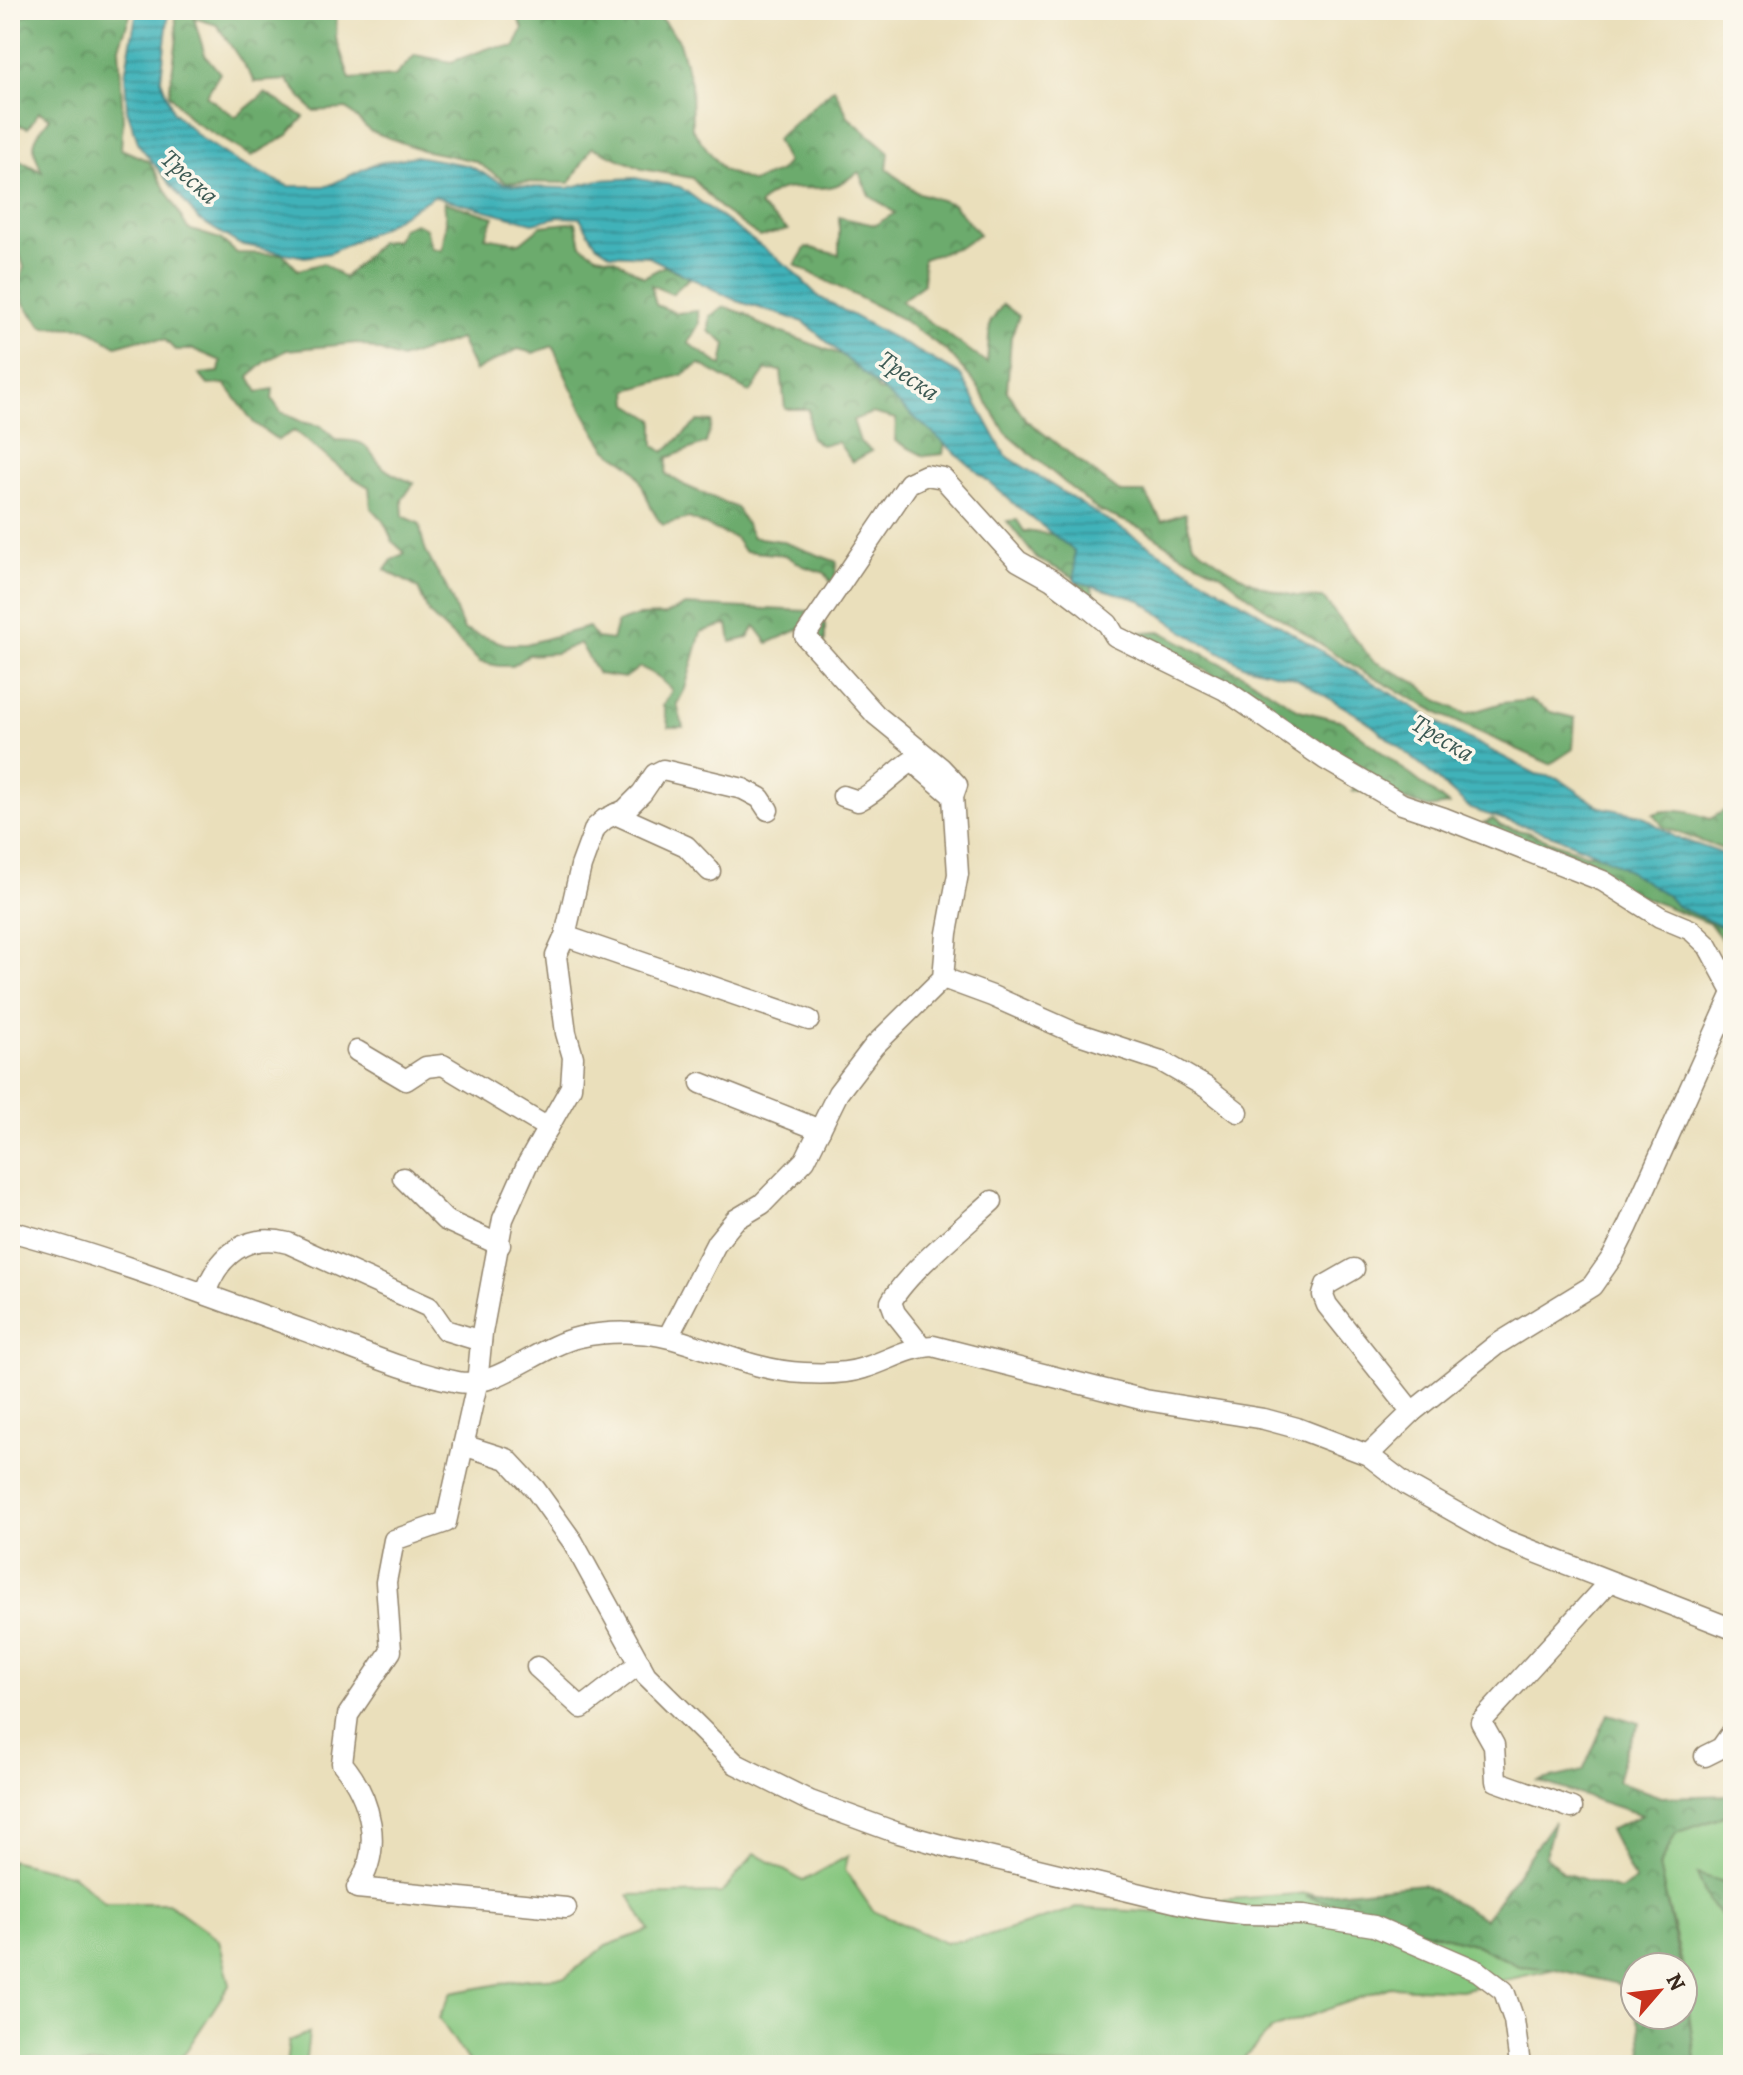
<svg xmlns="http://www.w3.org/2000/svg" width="1743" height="2075" font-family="Alegreya,serif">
<defs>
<pattern id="forest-crowns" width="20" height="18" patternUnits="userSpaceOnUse" patternTransform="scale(2)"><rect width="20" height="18" fill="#6cab6d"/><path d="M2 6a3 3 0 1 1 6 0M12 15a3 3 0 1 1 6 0" fill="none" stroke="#5a8b59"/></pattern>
<pattern id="water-rules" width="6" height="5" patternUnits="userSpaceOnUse" patternTransform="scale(2)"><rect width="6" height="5" fill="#41b2b9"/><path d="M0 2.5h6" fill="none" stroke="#389196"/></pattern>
</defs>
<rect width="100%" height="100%" fill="#fbf7ec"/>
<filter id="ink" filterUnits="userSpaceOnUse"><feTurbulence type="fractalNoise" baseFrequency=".0125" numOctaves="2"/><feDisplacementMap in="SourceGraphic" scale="16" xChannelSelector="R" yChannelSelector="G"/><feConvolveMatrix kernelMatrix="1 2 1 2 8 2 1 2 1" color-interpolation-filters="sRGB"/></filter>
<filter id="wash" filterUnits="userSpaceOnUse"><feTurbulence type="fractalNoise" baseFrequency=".006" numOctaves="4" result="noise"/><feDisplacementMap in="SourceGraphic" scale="32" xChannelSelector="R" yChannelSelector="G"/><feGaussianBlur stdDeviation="1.8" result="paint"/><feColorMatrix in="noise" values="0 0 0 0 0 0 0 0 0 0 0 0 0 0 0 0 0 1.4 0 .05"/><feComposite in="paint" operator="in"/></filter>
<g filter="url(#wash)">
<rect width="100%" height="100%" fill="#eadfbb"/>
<g fill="#85c67e" stroke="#60784e" stroke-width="2">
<polygon points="1733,1810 1733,1895 1727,1883 1698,1875 1709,1902 1733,1927 1733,2065 1696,2065 1683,1967 1659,1868 1676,1832 1717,1819"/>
<polygon points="755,1853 803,1881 848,1856 845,1870 873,1911 945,1943 992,1935 1076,1908 1164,1913 1217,1900 1309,1893 1397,1924 1474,1944 1519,1966 1555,1969 1461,1990 1390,1987 1272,2029 1238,2065 466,2065 468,2061 439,2018 451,1993 526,1979 565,1977 606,1946 649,1930 629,1895 722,1893"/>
<polygon points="10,1860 73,1875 105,1903 168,1903 219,1940 230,1984 177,2065 10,2065"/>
<polygon points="309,2033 305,2065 286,2065 289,2041"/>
</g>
<g fill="url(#forest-crowns)" stroke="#546a46" stroke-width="2">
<path d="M31,10H132L119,47L123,119L121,149L149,161L188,229L220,239L237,253L283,254L298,270L323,263L344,278L380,242L397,240L402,228L415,223L426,228L431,248L442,250L446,222L444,202L494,217L485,237L520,243L541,226L576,222L581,245L597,255L615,259L644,277L664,266L690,277L672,294L651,285L656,305L677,313L698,311L699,324L688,343L722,366L726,344L709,331L710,316L725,307L746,314L759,324L836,353L873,363L878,391L911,395L947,428L943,454L924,456L895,441L896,419L872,413L853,420L860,442L872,451L852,462L838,442L821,445L810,437L809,409H785L781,371L766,370L750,393L700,364L682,375L628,390L629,404L654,420V445L664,452L698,421L712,422L706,443L667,458L666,474L686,486L737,508L753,537L781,541L837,562L834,587L825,573L803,566L785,555L744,551L735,538L689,518L663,525C647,509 647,488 634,470C627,459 612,457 605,447C584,416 567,381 553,346L533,353L518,349L475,371L460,339L401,359L358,343L287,350L265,362L249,377L258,392L273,389L272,399L281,412L302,422L321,426L336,440C373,441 362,446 384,468C392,475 404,479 414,483L402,500L403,516L420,524C423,552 430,560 444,583C452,597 457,615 464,630L505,644H526L589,627L596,638L612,640L617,623L637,616L665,615L685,605L808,611L825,624V642L813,651L807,626L768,643L755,626L748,638L731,642L728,624L701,632L685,689L677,704L683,727H669L663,706L672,690L656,675L640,667L625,678L598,674L580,643L556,653L529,655L512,666H499L480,662L429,614L418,588L385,570L392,560L405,553L393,542L384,522L371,508L369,487C340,472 320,449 294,431L278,440L254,423L225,384L208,385L199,374L219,372L221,361L195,350H175L165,340L141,339L116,346L86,328L43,327L24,304L19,285L24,267L16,244L10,241V158L12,156L42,172C30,143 31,142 50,118L39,112L28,128L10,122V84L15,81L10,46L21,44L10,25V12L23,16L33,12Z"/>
<path d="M175,10H337L336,38L350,79L395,76L415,55L451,62L492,47H515L523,28L513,10H654L678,39L691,83L692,129L723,170L752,182L779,172L787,163L776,139L834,88L849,118L889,152L887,169L916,192L953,204L979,234L962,246L923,259L924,284L901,301L987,363L990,323L1003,304L1019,316L1011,337L1007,391L1026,420L1121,493H1145L1162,521L1185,513L1193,544C1235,575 1269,598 1323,598L1373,661L1417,683L1437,700L1466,714L1502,703L1530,700L1551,712L1575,718L1573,749L1550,764L1442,715L1367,674L1257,603L1221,574L1181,554L1143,529L1097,510L1006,433L976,384L947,351L900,318L795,265L806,247L839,255V217L875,225L895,213L869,195L859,172C852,176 844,182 837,185C810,195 781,176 759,206L788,230L760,237L721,209L692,178L642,169L592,147L570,183L506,182L475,161L422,150L370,131L347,109L313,111L287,80L255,82L217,25L194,18L205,55L220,73L206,96L236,117L265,93L304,117L288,135L252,156L192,121L169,94L177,38Z"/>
<polygon points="1017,520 1024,531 1051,534 1076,544 1094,594 1089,597 1072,576 1037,559 1007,521"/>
<polygon points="1160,631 1249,678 1299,710 1342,721 1449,805 1428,808 1381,792 1352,791 1363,774 1339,754 1306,744 1294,722 1163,646 1126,633"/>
<path d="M1729,808L1733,811C1733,825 1728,836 1728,851L1665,828L1653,814C1672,807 1691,812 1710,819Z"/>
<polygon points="1493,819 1501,826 1527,832 1586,854 1611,853 1733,932 1733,945 1729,949 1710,924 1633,893 1483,823"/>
<polygon points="1608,1714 1640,1723 1626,1749 1617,1781 1661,1797 1733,1795 1733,1810 1717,1819 1676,1833 1659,1867 1681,1967 1635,1967 1635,2014 1619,1984 1555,1969 1519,1966 1474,1944 1397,1924 1306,1896 1422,1884 1485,1919 1554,1821 1545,1856 1563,1873 1620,1890 1635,1881 1609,1830 1642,1815 1538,1781 1583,1771"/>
<polygon points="1697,1874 1727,1883 1733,1897 1733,1927 1709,1902"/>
<polygon points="1683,1977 1696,2065 1643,2065 1640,2025 1635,2015 1683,2015"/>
</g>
<polygon fill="url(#water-rules)" stroke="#3e6e6c" stroke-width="2" points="137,10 169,10 161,79 173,112 201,138 239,163 288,186 328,186 374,164 415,156 467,165 503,183 532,187 568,188 599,180 635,178 680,187 789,267 819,297 961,375 1005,455 1089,509 1446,727 1536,774 1558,778 1600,807 1641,815 1675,837 1733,857 1733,932 1676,906 1667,895 1612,861 1555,836 1471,809 1420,764 1364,719 1295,678 1245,666 1186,633 1140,600 1075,581 1074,551 1019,508 804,322 737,301 647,256 611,254 596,244 580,218 558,217 533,223 434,196 377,230 330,253 305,257 239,244 198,219 139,145 127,110 125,74"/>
</g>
<g filter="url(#ink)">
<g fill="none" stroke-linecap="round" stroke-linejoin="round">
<g stroke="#92846c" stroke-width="23">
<g id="street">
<polyline points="953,796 957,785 941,768 876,715 805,636 909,483 926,475 943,478 1018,561 1052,580 1085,605 1108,624 1115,636 1225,690 1325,759 1402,804 1444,818 1603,881 1660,917 1691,930 1708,946 1733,992"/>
<polyline points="615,814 686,846 710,871"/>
<polyline points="565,936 809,1020"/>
<polyline points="943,978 992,996 1073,1032 1161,1061 1206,1087 1238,1112"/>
<polyline points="357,1051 406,1080 426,1067 443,1065 548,1128"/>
<polyline points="701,1083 820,1130"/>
<polyline points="403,1178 445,1220 500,1245"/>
<path d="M10,1231C110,1258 206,1295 303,1330C353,1348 405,1372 458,1382C497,1389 538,1346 580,1337C608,1331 642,1331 670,1338C715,1350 757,1371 804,1373C824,1374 846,1374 864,1368C888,1361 908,1347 933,1346L1145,1400L1264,1419L1297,1428L1368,1455L1407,1485L1505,1540L1733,1629"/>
<polyline points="1354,1269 1326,1285 1323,1295 1327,1305 1412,1412"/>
<path d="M205,1294C218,1255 247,1232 288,1243L429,1307L445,1330L481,1341"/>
<path d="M668,1337L717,1242L735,1220L762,1204L805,1160L838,1093L874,1046L943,978L947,933L958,874L953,796L912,761C892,774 880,790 858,801L843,796"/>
<path d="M922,1347L895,1313L891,1302C907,1272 965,1226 992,1201"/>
<polyline points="463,1445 507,1459 535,1489 573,1542 646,1675 736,1764 810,1801 895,1832 955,1849 1199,1908 1243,1914 1304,1915 1374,1926 1478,1971 1504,1991 1514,2020 1520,2065"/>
<polyline points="1368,1455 1412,1412 1496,1345 1592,1286 1613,1256 1628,1226 1733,993"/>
<polyline points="537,1667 582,1708 640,1663"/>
<polyline points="1705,1756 1721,1748 1733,1731"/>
<polyline points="1572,1808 1496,1781 1494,1745 1481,1722 1609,1582"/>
<path d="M566,1908L357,1888C384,1848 371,1798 342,1763L348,1715L391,1651L386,1582L394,1540L446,1522L477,1384L482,1333L503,1219L527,1165L571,1087L573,1057L566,1033L556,956L565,936L581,866L595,828L605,819L625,810L642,793L655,774L663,770L743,789L760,798L768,810"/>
</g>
</g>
<use href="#street" stroke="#fff" stroke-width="20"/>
</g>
</g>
<g text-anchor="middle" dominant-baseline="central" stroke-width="7" stroke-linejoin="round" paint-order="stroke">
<g font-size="26" font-style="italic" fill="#3d5a54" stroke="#fbf7ec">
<text transform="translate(190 177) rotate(42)">Треска</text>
<text transform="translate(909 376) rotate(35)">Треска</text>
<text transform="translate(1443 738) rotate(31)">Треска</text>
</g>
</g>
<rect width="1743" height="2075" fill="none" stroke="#fbf7ec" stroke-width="40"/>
<g transform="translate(1659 1991) rotate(62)"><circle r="38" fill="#fbf7ec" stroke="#aea59a" stroke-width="2"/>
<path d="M0-6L14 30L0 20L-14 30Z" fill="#c8321e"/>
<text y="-12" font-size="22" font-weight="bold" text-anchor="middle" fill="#3b2a1e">N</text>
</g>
</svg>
